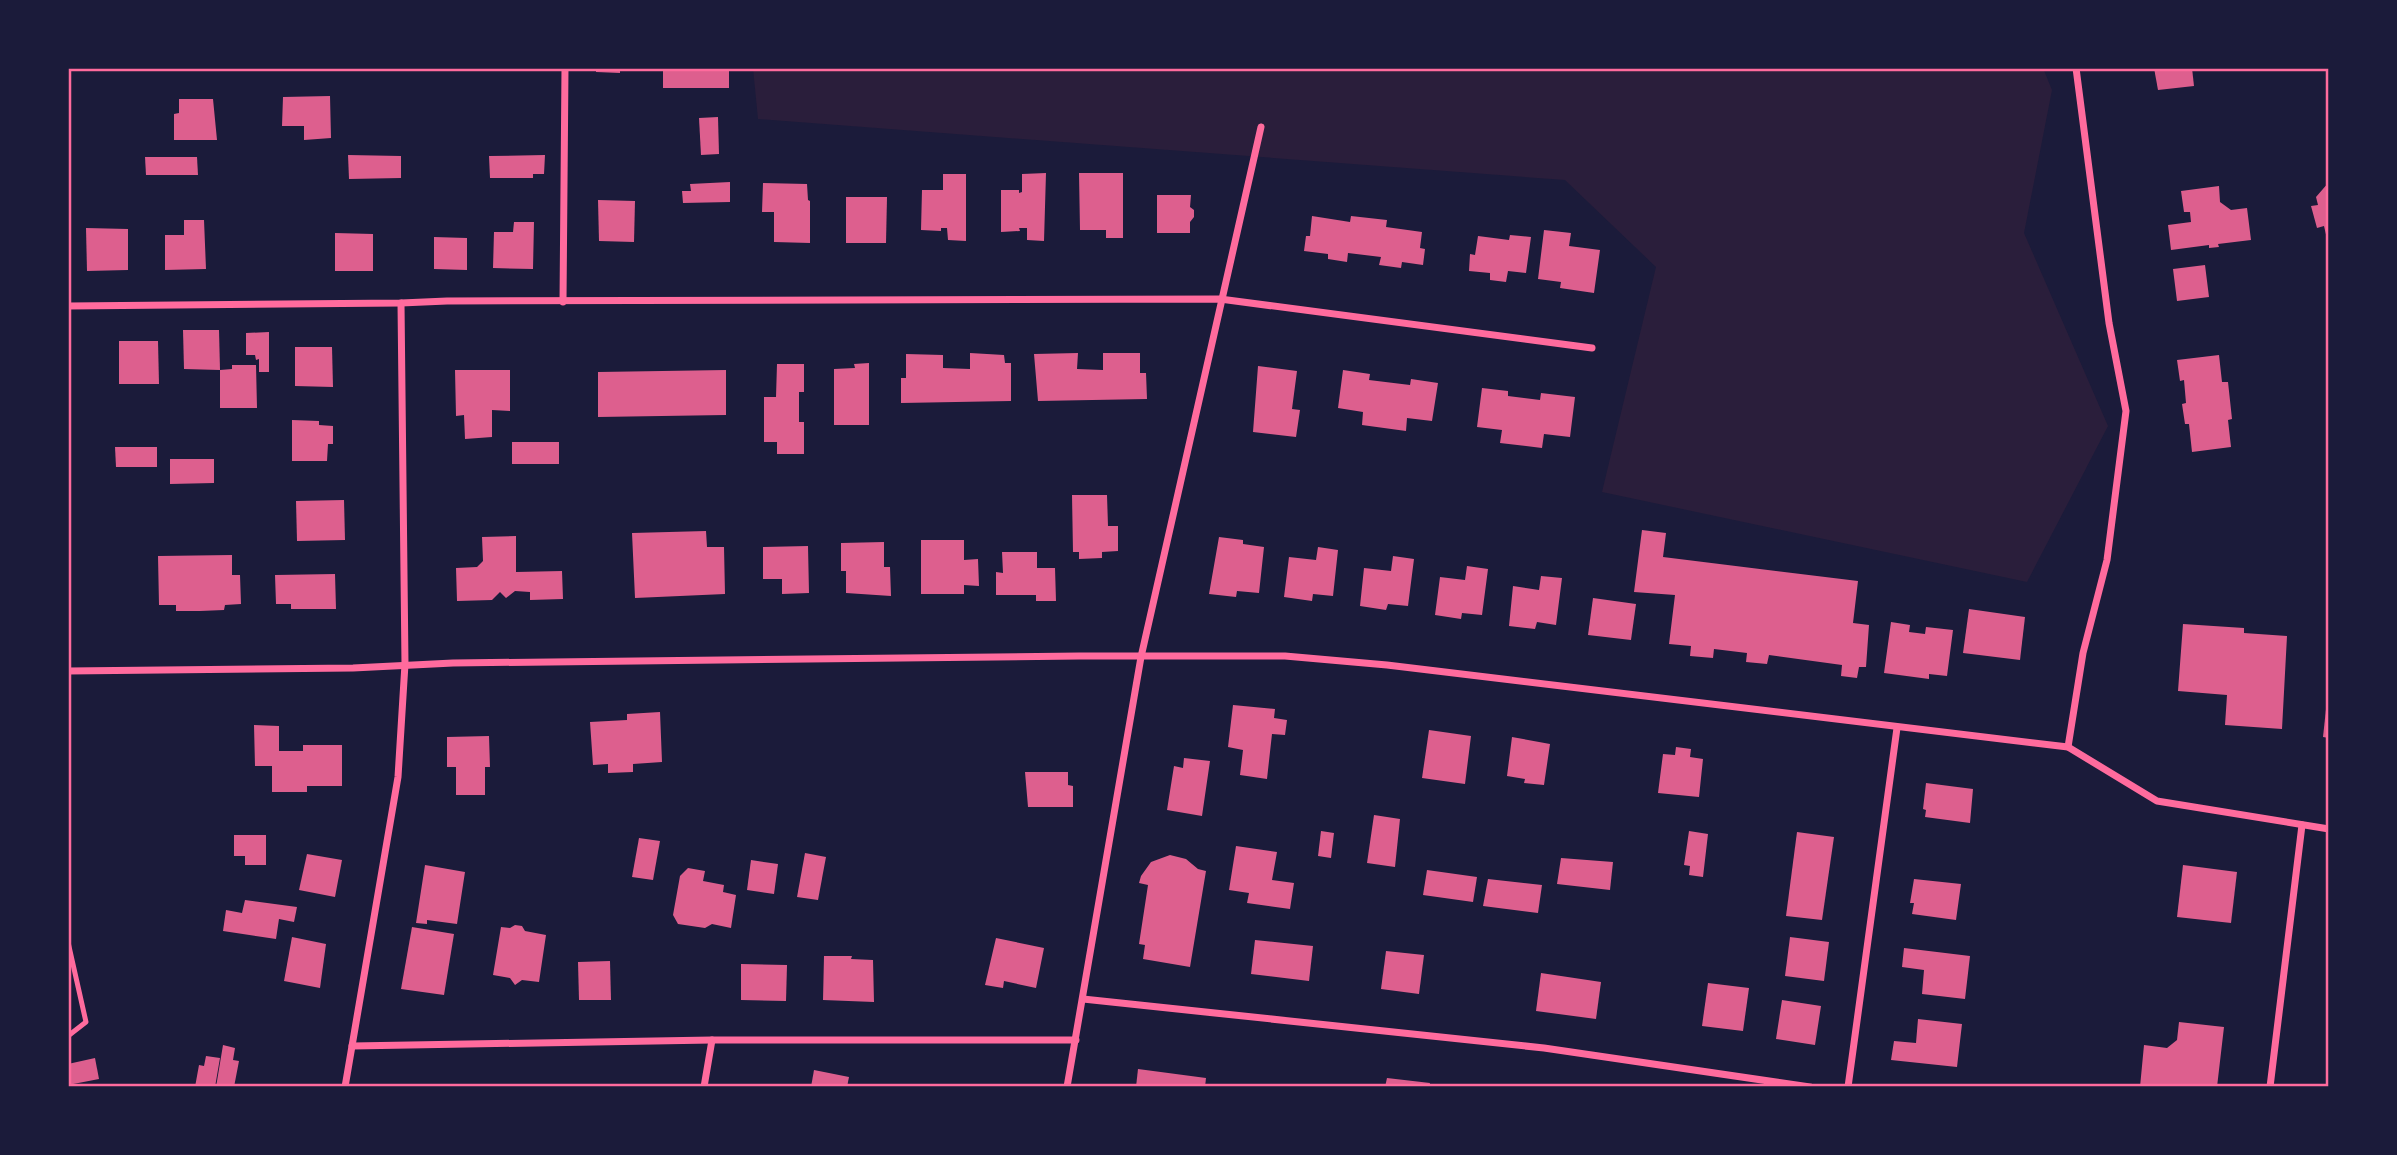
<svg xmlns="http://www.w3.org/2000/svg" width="2397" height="1155" font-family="Commissioner,sans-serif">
<rect width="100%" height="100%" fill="#1b1b3a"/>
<polygon fill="#2a1e3b" points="753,68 2043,68 2052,90 2024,233 2108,426 2027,582 1602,492 1656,267 1565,180 758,119"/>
<g fill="#dd5f8e">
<polygon points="596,68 620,68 620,73 596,72"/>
<rect x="663" y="68" width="66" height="20"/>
<polygon points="2154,68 2192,68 2194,86 2158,90"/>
<polygon points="330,96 331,138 304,140 304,126 282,126 283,97"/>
<polygon points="179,99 213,99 217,140 174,140 174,114 179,113"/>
<polygon points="718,117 719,154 701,155 699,118"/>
<polygon points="348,155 401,156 401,178 349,179"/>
<polygon points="545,155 544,174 533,174 533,178 490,178 489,156"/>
<polygon points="145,157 197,157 198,175 146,175"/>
<polygon points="1046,173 1044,241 1027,240 1027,228 1019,228 1020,231 1001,232 1001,190 1019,190 1019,193 1022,192 1022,174"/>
<polygon points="1079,173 1123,173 1123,238 1106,238 1106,230 1080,230"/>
<polygon points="943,174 966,174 966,241 948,240 947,228 941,228 941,231 921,230 922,190 943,190"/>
<polygon points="730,182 730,202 683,203 682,191 691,191 690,184"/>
<polygon points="2329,182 2329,243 2328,243 2324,226 2317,228 2311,206 2318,205 2316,197"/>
<polygon points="763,183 807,184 808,200 810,201 810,243 774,242 774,212 762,212"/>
<polygon points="2219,186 2220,202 2231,210 2247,208 2251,240 2218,244 2219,247 2209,248 2209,245 2171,250 2168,225 2191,222 2190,212 2184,212 2181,191"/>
<polygon points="1157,195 1191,195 1190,207 1194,210 1194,217 1190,222 1190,233 1157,233"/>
<polygon points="846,197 887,197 886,243 846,243"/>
<polygon points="598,200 635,201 634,242 599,241"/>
<polygon points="1312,216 1350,222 1351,216 1387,220 1386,227 1422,232 1420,248 1425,249 1423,265 1402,262 1401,268 1379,265 1381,257 1348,253 1347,262 1328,259 1328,254 1304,251 1306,236 1310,236"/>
<polygon points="184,220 204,220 206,269 165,270 165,235 184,235"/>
<polygon points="514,222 534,222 533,269 493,268 494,232 513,232"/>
<polygon points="86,228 128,229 128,270 87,271"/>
<polygon points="1544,230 1571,233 1569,246 1600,250 1594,293 1560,288 1561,282 1538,279"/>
<polygon points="335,233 373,234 373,271 335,271"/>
<polygon points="1510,235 1531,237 1526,273 1508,271 1506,282 1490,280 1490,273 1469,271 1470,254 1475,255 1478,236 1509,240"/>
<polygon points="434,237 467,238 467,270 434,269"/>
<polygon points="2205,265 2209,297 2177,301 2173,269"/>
<polygon points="183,330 219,330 220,370 184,369"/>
<polygon points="269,332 269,372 259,372 259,359 256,360 255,355 246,355 246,333"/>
<polygon points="119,341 158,341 159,384 119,384"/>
<polygon points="295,347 332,347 333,387 295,386"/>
<polygon points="970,353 1004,355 1005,363 1011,363 1011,401 901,403 901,378 906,378 906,354 943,355 943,368 970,369"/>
<polygon points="1078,353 1077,369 1103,370 1103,353 1140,353 1140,373 1146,373 1147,399 1038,401 1034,354"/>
<polygon points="2219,355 2222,382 2228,382 2232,419 2228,420 2231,447 2192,452 2189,424 2185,424 2182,404 2186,403 2184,380 2180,381 2177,360"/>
<polygon points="869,363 869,425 834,425 834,369 855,368 854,364"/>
<polygon points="777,364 804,364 804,392 799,392 799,422 804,422 804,454 777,454 777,442 764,442 764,397 776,397"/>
<polygon points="232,365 256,365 257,408 220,408 220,370 232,369"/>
<polygon points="1258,366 1297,371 1292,409 1300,410 1296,437 1253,432"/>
<polygon points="455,370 510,370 510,411 492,410 492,437 465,439 464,415 456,416"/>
<polygon points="726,370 726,415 598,417 598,372"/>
<polygon points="1343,370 1370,374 1369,380 1410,385 1411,379 1438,383 1432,421 1407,418 1406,431 1362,425 1363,412 1338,408"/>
<polygon points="1482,388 1508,391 1508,396 1540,400 1541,393 1575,397 1570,437 1544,434 1542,448 1500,443 1502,430 1477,427"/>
<polygon points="292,420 319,421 319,425 333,426 333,444 328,444 327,461 292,461"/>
<rect x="512" y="442" width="47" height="22"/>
<polygon points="115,447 157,447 157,467 116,467"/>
<polygon points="170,459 214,459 214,483 170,484"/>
<polygon points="1072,495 1107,495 1108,526 1118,526 1118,551 1102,552 1102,558 1079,559 1079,552 1073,552"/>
<polygon points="344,500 345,540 297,541 296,501"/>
<polygon points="1642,530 1666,533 1663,557 1858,581 1853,623 1869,625 1866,667 1859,667 1857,678 1841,676 1842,665 1769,655 1767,664 1746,662 1747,653 1714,649 1713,658 1690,656 1691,646 1669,644 1675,595 1634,592"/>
<polygon points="706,531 707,547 724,547 725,594 635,598 632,533"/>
<polygon points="516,536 516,572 562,571 563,599 530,600 530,592 515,591 506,598 500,592 492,600 457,601 456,568 477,567 483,561 482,537"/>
<polygon points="1219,537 1243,540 1243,544 1264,547 1259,593 1237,591 1236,597 1209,594"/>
<polygon points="921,540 964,540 964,560 978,559 979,586 964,585 964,594 921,594"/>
<polygon points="884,542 884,567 890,567 891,596 846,593 846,571 841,571 841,543"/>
<polygon points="808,546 809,593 782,594 782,579 763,579 763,547"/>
<polygon points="1318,547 1338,550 1333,596 1313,594 1312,601 1284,597 1289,557 1316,560"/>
<polygon points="1002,552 1037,552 1037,568 1055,568 1056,601 1036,601 1036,595 996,595 996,572 1003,573"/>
<polygon points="232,555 232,575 240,575 241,604 225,605 224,610 200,611 176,611 176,605 159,605 158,556"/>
<polygon points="1393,556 1414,559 1408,606 1388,604 1386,610 1360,606 1364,568 1391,571"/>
<polygon points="1467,566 1488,569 1482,615 1462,613 1461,619 1435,615 1440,577 1465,580"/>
<polygon points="335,574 336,609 291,609 291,604 276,604 275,575"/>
<polygon points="1541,576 1562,578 1556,625 1537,622 1535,629 1509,626 1513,586 1539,590"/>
<polygon points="1593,598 1636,604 1631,640 1588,635"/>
<polygon points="1969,609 2025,617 2020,660 1963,653"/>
<polygon points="1891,622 1910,625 1909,632 1925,634 1926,627 1953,630 1947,676 1929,674 1929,679 1884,673"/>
<polygon points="2183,624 2244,628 2244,633 2287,636 2282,729 2225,725 2227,695 2178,691"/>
<polygon points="2327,700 2329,700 2329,738 2323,737"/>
<polygon points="1233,705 1275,709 1274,718 1287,720 1285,735 1272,734 1267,779 1240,775 1243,750 1228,747"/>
<polygon points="660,712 662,762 633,764 633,772 608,773 608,764 593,765 590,722 627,720 627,714"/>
<polygon points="254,725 279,726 279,751 303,751 303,745 342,745 342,786 307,786 307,792 272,792 272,766 255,766"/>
<polygon points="1429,730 1471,736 1465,784 1422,778"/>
<polygon points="489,736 490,767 485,767 485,795 456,795 456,767 447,767 447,737"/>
<polygon points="1512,737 1550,744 1544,785 1524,783 1525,779 1507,776"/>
<polygon points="1676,747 1691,749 1690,757 1703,759 1699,797 1658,793 1663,754 1675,755"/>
<polygon points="1184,758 1210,761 1202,816 1167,810 1174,766 1183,768"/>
<polygon points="1025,772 1068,772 1068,785 1073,786 1073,807 1028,807"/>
<polygon points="1926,783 1973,789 1970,823 1925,817 1926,810 1923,809"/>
<polygon points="1374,815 1400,819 1395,867 1367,863"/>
<polygon points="1321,831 1334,833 1331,858 1318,856"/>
<polygon points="1689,831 1708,834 1703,877 1689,875 1690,866 1684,865"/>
<polygon points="1797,832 1834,837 1822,920 1786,916"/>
<polygon points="234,835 266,835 266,865 245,865 245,856 234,856"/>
<polygon points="639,838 660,841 653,880 632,877"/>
<polygon points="1236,846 1277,852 1272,880 1294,883 1290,909 1247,903 1249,893 1229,890"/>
<polygon points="805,853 826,857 818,900 797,897"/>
<polygon points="307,854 342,860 335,897 299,890"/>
<polygon points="1170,855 1186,859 1198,869 1206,871 1190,967 1143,959 1145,945 1139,944 1148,885 1139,883 1141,876 1151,862"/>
<polygon points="1561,858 1613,862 1610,890 1557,884"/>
<polygon points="751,860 778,864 774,894 747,890"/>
<polygon points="425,865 465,872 457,924 427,920 427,924 416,923"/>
<polygon points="2183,865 2237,872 2231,923 2177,917"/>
<polygon points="688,868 705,871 703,881 724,885 723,892 736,895 731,928 712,924 705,928 678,924 673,915 680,876"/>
<polygon points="1427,870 1477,877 1473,902 1423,895"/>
<polygon points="1488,879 1542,885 1538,913 1483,906"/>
<polygon points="1914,879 1961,884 1956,920 1912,914 1914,903 1910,903"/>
<polygon points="245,900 297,907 294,922 279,919 276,939 223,931 226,910 242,913"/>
<polygon points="515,925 522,926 525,931 546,935 539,982 522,980 515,985 510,978 493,975 501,927 510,928"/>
<polygon points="412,927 454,934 444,995 401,989"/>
<polygon points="292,937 326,944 320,988 284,981"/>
<polygon points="1790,937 1829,942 1824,981 1785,976"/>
<polygon points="996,938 1044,948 1036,988 1004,981 1003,988 985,985"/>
<polygon points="1255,940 1313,946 1309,981 1251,974"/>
<polygon points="1904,948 1970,956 1965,999 1922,994 1924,970 1902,967"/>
<polygon points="1386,951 1424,955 1419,994 1381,989"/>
<polygon points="824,956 852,956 851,959 873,960 874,1002 823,1000"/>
<polygon points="610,961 611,1000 579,1000 578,962"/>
<polygon points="741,964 787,965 786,1001 741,1000"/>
<polygon points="1541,973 1601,982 1596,1019 1536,1011"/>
<polygon points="1708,983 1749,988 1743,1031 1702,1026"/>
<polygon points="1782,1000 1821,1006 1815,1045 1776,1039"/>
<polygon points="1918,1019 1962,1024 1957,1067 1891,1060 1894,1041 1916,1043"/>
<polygon points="2179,1022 2224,1027 2217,1087 2140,1087 2144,1045 2167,1048 2177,1040"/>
<polygon points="223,1045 235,1048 233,1060 239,1061 234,1087 216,1087"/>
<polygon points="206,1056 220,1058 215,1087 195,1087 199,1065 204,1066"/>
<polygon points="95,1058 99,1079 68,1085 68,1064"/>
<polygon points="1138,1069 1206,1078 1205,1087 1136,1087"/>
<polygon points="814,1070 849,1077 847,1087 811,1087"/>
<polygon points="1387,1078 1430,1083 1429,1087 1385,1087"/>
</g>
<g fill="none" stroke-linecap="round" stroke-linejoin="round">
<polyline stroke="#ff6b9d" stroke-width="5" points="68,942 86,1022 68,1036"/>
<g stroke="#ff6b9d" stroke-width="7">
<polyline points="563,302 565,68"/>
<polyline points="68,306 401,303 447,301 1220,299 1592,348"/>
<polyline points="68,671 353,668 453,663 1079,656 1285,656 1387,665 2068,747 2157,801 2329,829"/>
<polyline points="2068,747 2083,653 2107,560 2126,411 2109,323 2076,68"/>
<polyline points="1083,999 1544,1048 1810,1087"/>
<polyline points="352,1046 712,1040 1076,1040"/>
<polyline points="345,1087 398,777 405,664 401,303"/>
<polyline points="704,1087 712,1040"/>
<polyline points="1067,1087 1141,657 1261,127"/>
<polyline points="1848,1087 1897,728"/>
<polyline points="2270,1087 2302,825"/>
</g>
</g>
<rect width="2397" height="1155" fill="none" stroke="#1b1b3a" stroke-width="140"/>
<rect x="70" y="70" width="2257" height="1015" fill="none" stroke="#ff6b9d" stroke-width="2.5"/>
</svg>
